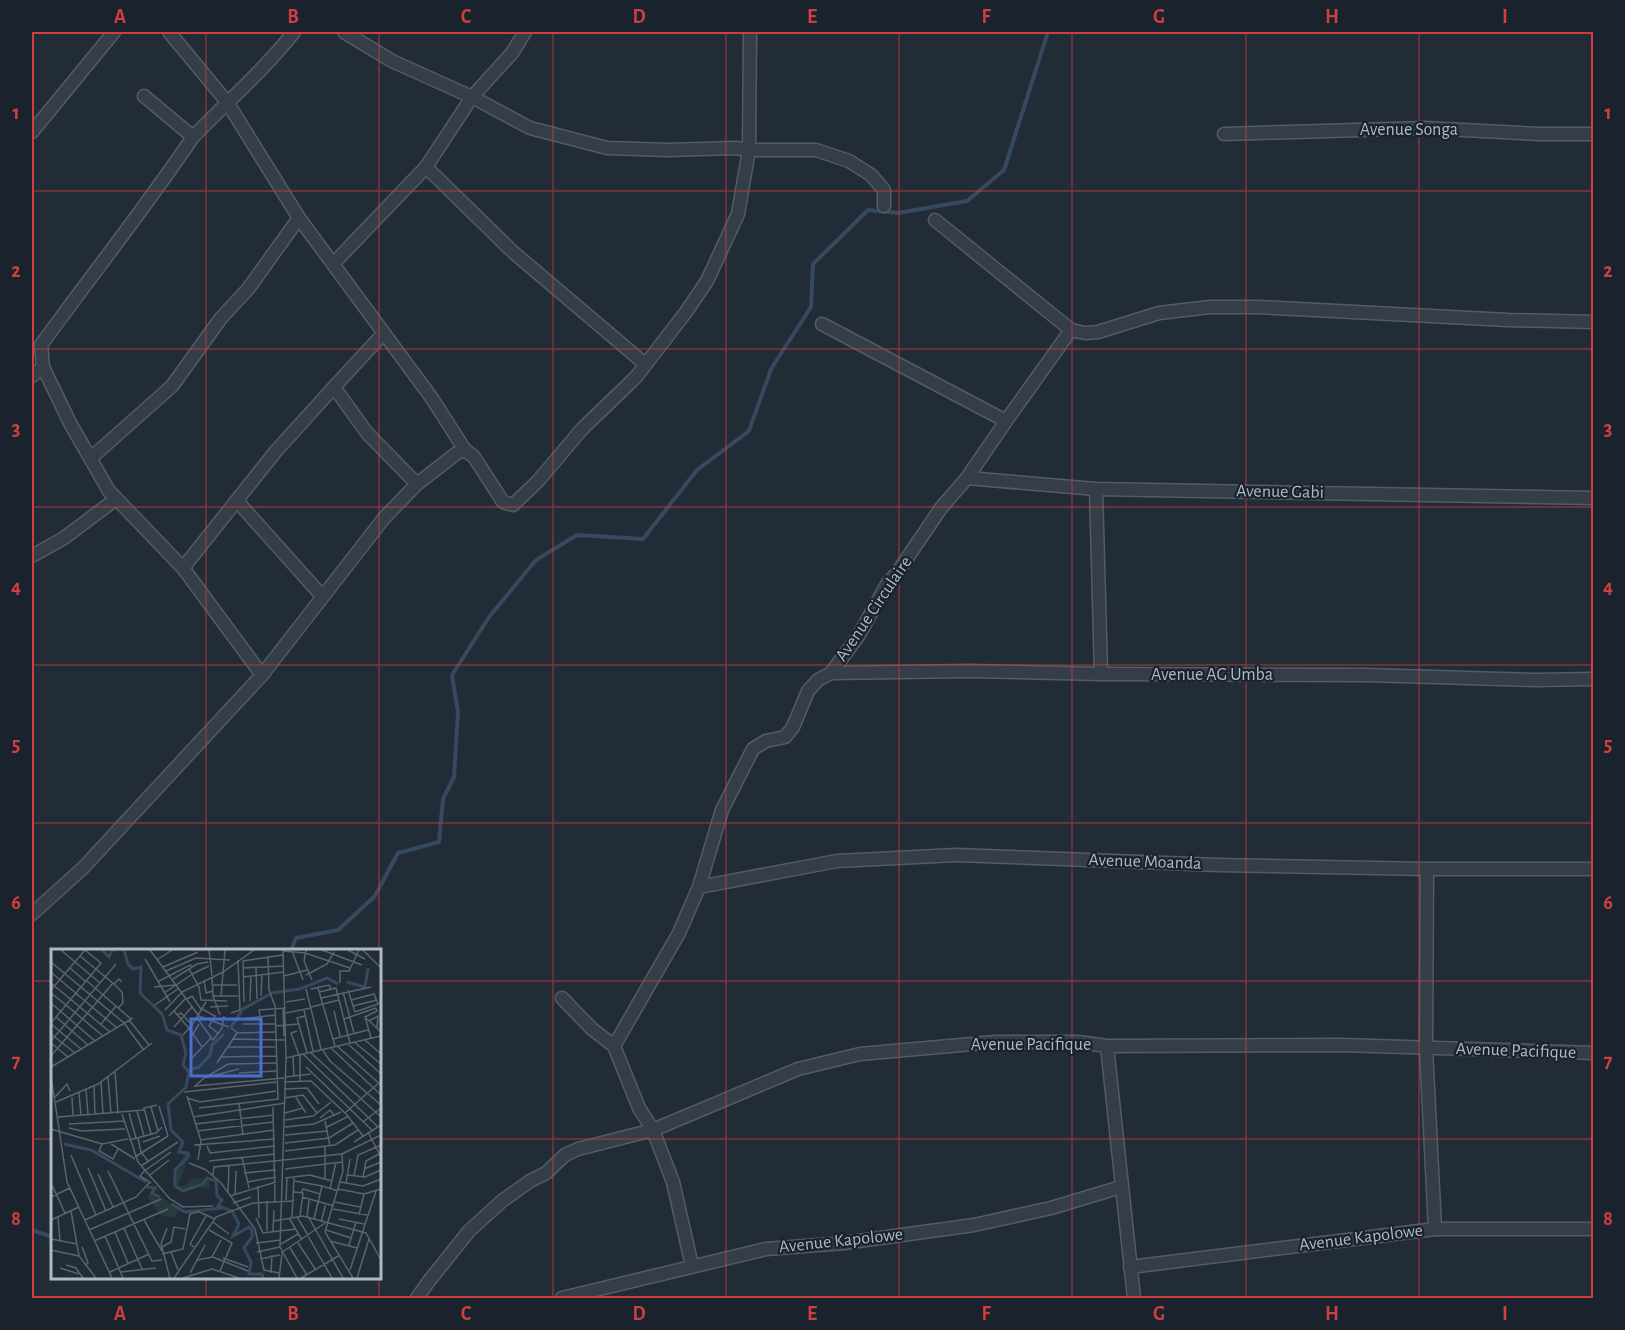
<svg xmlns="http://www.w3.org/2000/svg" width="1625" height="1330" font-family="'Alegreya Sans',sans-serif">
<rect width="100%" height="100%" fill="#212c37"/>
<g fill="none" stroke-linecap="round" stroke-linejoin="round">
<g stroke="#36495e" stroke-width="4">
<polyline points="291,950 296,938 338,930 375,896 398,853 439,842 443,799 454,777 458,712 452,675 489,617 536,560 577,535 643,539 697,470 749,431 771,369 811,307 813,264 868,210 898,213 967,201 1004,170 1048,32"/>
<polyline points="32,1230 52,1237"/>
</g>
<g stroke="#525c66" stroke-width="15">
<g id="street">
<polyline points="169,32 227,102 299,218 431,397 465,450 474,457 503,502 513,505 538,481 582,429 636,377 686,312 707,281 738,214 749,150 750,32"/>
<polyline points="344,32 392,61 472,97 530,128 607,148 668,150 736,148 749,150 816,150 849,161 871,175 884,190 884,206"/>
<polyline points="525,32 512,53 472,97 426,167 513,252 645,364"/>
<path d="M144,96L193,137C227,102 264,70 294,32"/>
<polyline points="32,132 114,32"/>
<polyline points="1224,134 1425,128 1539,134 1594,134"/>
<path d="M193,137C145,208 91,276 41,345L43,367L70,423L109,491L183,568L262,675"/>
<polyline points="935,220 1071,330 1085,333 1098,332 1159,313 1210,307 1258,307 1508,320 1594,322"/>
<polyline points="333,264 426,167"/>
<polyline points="822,324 1006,421"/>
<polyline points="383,334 334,387 367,433 417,484"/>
<polyline points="32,376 43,367"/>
<polyline points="91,458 172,386 221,318 248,289 299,218"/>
<polyline points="967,478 1096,489 1594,498"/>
<polyline points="1096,489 1101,674"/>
<polyline points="237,501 322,596"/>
<polyline points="32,556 64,538 116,499"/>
<polyline points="183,568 276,451 334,387"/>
<polyline points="831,673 969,671 1101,674 1367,675 1536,680 1594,679"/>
<polyline points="1427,869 1426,1048 1435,1229"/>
<polyline points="699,887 837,861 956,855 1219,865 1427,869 1594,869"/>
<polyline points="32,914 83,868 262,675 384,518 417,484 457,453 465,450"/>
<polyline points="562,998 592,1029 614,1046 639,1108 653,1130 673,1182 692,1266"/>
<polyline points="614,1046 679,933 699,887 722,810 753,749 766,741 785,737 793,727 808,691 818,680 831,673 859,635 887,584 897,573 941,508 967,478 1006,421 1071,330"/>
<polyline points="1107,1046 1134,1298"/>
<polyline points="1130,1267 1435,1229 1594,1229"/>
<polyline points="417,1298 429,1281 469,1231 502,1201 530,1181 546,1173 565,1155 578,1149 653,1130 798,1069 860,1054 995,1042 1078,1042 1107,1046 1341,1045 1594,1053"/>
<polyline points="562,1298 766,1249 844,1243 974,1225 1051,1208 1121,1187"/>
</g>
</g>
<use href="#street" stroke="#353e48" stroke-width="12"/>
</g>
<path fill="none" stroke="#d03e3f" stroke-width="1.5" stroke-opacity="0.55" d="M206,32V950M379,32V950M553,32V1298M726,32V1298M899,32V1298M1072,32V1298M1246,32V1298M1419,32V1298M32,191H1594M32,349H1594M32,507H1594M32,665H1594M32,823H1594M32,981H52M380,981H1594M32,1139H52M380,1139H1594M206,1278V1298M379,1278V1298"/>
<g text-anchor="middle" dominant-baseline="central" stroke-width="4.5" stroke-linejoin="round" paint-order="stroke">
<g font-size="18" fill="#afb9c4" stroke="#1a232d">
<text x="1409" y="130">Avenue Songa</text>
<text transform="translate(1280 492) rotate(1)">Avenue Gabi</text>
<text transform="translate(874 609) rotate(-56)">Avenue Circulaire</text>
<text x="1212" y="675">Avenue AG Umba</text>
<text transform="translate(1145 862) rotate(2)">Avenue Moanda</text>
<text x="1031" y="1045">Avenue Pacifique</text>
<text transform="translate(1516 1051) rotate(2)">Avenue Pacifique</text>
<text transform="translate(1361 1238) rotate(-7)">Avenue Kapolowe</text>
<text transform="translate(841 1241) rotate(-6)">Avenue Kapolowe</text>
</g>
</g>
<g transform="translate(51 949)">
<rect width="330" height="330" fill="#212c37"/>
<path d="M124,184L134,193L130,201L139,205L127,236L133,237L142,229L158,230V240L144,237L132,243L122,236L123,222L133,207L127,203L130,193ZM102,243L128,260L124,269L109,266L96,247Z" fill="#263b3b"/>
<path fill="none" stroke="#36495e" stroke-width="3" d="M51,1L58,8L61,1H65M73,1L77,15L82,20L90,18L89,44L111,65L116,81L130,86L135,104L132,116L138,123L135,138L117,155L120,181L132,193L128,203L137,204V208L124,221V237L132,242L152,235L156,229L165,232L166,247L171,251L167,257L181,262L188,275L182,287L198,278L201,281V288L193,299L200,313L198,325H211L212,329M296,33L314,38L317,19M220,44L249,40L276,29L287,35M180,78L192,60L219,45M138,121L148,118L159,106L161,96L173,85M13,195L40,201L95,233M96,238L104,239L101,244L109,248M120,255L134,263L171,259"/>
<path fill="none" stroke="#5a646f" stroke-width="1.5" d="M10,1L49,34M99,1L148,67L178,78M158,1L161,27M232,1L235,109L229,298L246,329M255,1L253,12L261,31M271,1L311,16M297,1L314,10M312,1L330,19M232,2L254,4M241,2L252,31M254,4L299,19M29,7L63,35M217,8L218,41L224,57L227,150M94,10L119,53M106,11L121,1M0,13L73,74L92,100M112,18L147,3M19,19L35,33M192,19L233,17M205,19L206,50M138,20L148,38L150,51L176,52M115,22L145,9L179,11M1,24L66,79M141,25L158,17M255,26L276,15L283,3M233,27L256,21M161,28L162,47H187M192,28L233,23M122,30L146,15L157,13M153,31L155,44L162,42M36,32L80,70M108,32L139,16L142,18M0,34L59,83M289,34V22H298L308,1M162,36H186M103,38L124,36M267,39L284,97M255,40L270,100M260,40L278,36L280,40M0,41L34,1M297,41L304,63M268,43L285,39L299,94M292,43L303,84M0,44L15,56M113,44L140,26M162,47L169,66M170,47L174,1M210,47L211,25M270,49L320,38M136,50L141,47L149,59L164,67L158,77L168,85M300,51L323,45L327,55M199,52L200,27M193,53L192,12L232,6M235,53L254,50M0,54L44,92M15,56L52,87M104,56L128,39M302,57L326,51M159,58L177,57M260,58L288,51M67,59L72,54L71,43L63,35L68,30L71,33M232,59L233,87M114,61L131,43L172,23L203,1M253,61L262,102M123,62L142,84M283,62L289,87M304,63L330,54M180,64L189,61L187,11M235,64L260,59M126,66L130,64L141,76L132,86M118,67L135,49M209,67L208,61L235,59M254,67L246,69L256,104M5,68L37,96M146,69L162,91L171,79L173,67M315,69L330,83M190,70L224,66M293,70L325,59M78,71L98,96M318,72L327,67L326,79M0,74L50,14L34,1M0,75L30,100M50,75L65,57M148,75L142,85L151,98M192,75H224M141,76L155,53M224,77L247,75M123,78L141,58M180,79L187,84L224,83M246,82L240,84L248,106M0,85L24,104M320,89L314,68L326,62L325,59M181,90L235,91M282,90L317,81M314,91L330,105M0,92L65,15M303,93L330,115M0,94L17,108M296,94L330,125M286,97L330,136M176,98H224M279,98L330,146M271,100L279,112L330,156M259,103L330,168M252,105L327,178M0,107L62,34M242,107L243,128M170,108L225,107M235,109L330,87M139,111L160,89M166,114L186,84M0,118L82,69M255,118L321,181M64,122L67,165M188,124L225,122M0,127L16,233L61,329M157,127L177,115L225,114M57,128L60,165M234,128L260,125M249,132V105M50,133L52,165M233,133L260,132L296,166L312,187M43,137L44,166M144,137L233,129M143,138L153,129L188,120M35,140L37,166M233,140L256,139L268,155M133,143L225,133M28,144L30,167M136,147L150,192L147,211M244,147L255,164M4,148L16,135L19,142M21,148L22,167M136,149L149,153L225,142M233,149L252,146L266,164M5,153L47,135L101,94M188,154L192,186M108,157L117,187M100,158L107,182M222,158L224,253M148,159L228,150M86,162L93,187M78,164L85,189M234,164L252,159M294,164L329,133M71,165L87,213L119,250L132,258L162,257M7,168L93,161M142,168L234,154M269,169L279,161L284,167M234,171L262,167L280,153M274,172L279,197M312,173L330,159M18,175L73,172M144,175L223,166M234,178L263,175L290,163M276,178L298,167M18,179L30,182L74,180M0,180L51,195L77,190M146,182L223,173M317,183L330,208M100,185L93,159L106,156M234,186L277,182M87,189L90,203L97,212M78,191L105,184L111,178M149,191L223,181M92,193L109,187M303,193L330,176M234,194L278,189L302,174M51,195L48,202L62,210L67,200M60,195L84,210M143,196L224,190M156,197L159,204L224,197M234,202L284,196L307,181M291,205L292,222L274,283L302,329M20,206L45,266M84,208L117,187M191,208L198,239M158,212L224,205M138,214L155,221L170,234L204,280L213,321L228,324M90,217L127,193M37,219L55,262M234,220L291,213M313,220L330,213M94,221L89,227L100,234M95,221L120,203M57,222L101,312L111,311M193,224L225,221M47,225L62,258M99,226L118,211M162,226L163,218L291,205L330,186M297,226L314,228L330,221M303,227L307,206L330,196M234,229L259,226L281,232M312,229L315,212L330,204M274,230V198M244,232L271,237M196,233L225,228M289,233L312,237L330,230M0,234L14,264M295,234L299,210M207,237L208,269M279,240L285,213M287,240L313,245L330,240M177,243L178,217M243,243L252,244L249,267M250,244L252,240L269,245M184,245L185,222M179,247L225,233M0,248L19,239M251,248L283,257M235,251L236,230M216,252V282M284,253L309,258M182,254L200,248M282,260L316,266M20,262L28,307L45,329M146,262L164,270M308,266L313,245M7,268L9,292M241,268L243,229M246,268L257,286M205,269L212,284L245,280M238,269L251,291M256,269L258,251M258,269L292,329M263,270L271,237L287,242M288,270L313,275M0,271L28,258M34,271L85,248L99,233M93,271L111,302M223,272L252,267L315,284L330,311M162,273L178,285M270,273L275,254M73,279L91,320M116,279L110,295L119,329M38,281L110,250M158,281L181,294L169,322M275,281L300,289M222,282L223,261M64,283L77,314M54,287L72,329M257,287L281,329M0,290L26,295M43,292L117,260M279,292L306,299M205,294L230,291M247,294L265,321M230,295L247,285M298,296L305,273M31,298L37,314L34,316M111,298L120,293L123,278L134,280M143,298L139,295L155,267M239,299L256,326M0,301L28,307M120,303L127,321M206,303L229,298M230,304L274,274M111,305L132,300L139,265L146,263M161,308L170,291M172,309L197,318M209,310L229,306M146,311L162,308L197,322M15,316L25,319L32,329M9,319L28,325M299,321L325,242M59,323L98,305M70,323L105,319M139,324L154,296M220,324L221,306M123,329L165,268L202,254L243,252M132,329L161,320L188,329M228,329L231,305M250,329L289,306M306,329L318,290"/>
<path fill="#496ed2" fill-opacity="0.15" stroke="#496ed2" stroke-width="3" d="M140,70H210V127H140Z"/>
<rect width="330" height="330" fill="none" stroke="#afb9c4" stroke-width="3"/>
</g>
<rect width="1625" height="1330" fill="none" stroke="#1a232d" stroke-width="66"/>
<rect x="33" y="33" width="1559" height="1264" fill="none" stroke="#d03e3f" stroke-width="2"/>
<g font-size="20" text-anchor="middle" font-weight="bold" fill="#d03e3f">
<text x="120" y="23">A</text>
<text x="293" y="23">B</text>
<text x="466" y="23">C</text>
<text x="639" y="23">D</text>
<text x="812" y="23">E</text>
<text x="986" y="23">F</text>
<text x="1159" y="23">G</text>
<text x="1332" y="23">H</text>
<text x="1505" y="23">I</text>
<text x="16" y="119">1</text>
<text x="1608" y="119">1</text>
<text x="16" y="277">2</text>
<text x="1608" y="277">2</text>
<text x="16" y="435">3</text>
<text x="1608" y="435">3</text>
<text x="16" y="593">4</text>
<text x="1608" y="593">4</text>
<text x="16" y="751">5</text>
<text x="1608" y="751">5</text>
<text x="16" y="909">6</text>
<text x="1608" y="909">6</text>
<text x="16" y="1067">7</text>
<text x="1608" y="1067">7</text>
<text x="16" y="1225">8</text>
<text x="1608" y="1225">8</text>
<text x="120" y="1320">A</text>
<text x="293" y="1320">B</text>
<text x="466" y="1320">C</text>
<text x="639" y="1320">D</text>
<text x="812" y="1320">E</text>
<text x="986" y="1320">F</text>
<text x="1159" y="1320">G</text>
<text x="1332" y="1320">H</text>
<text x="1505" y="1320">I</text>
</g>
</svg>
